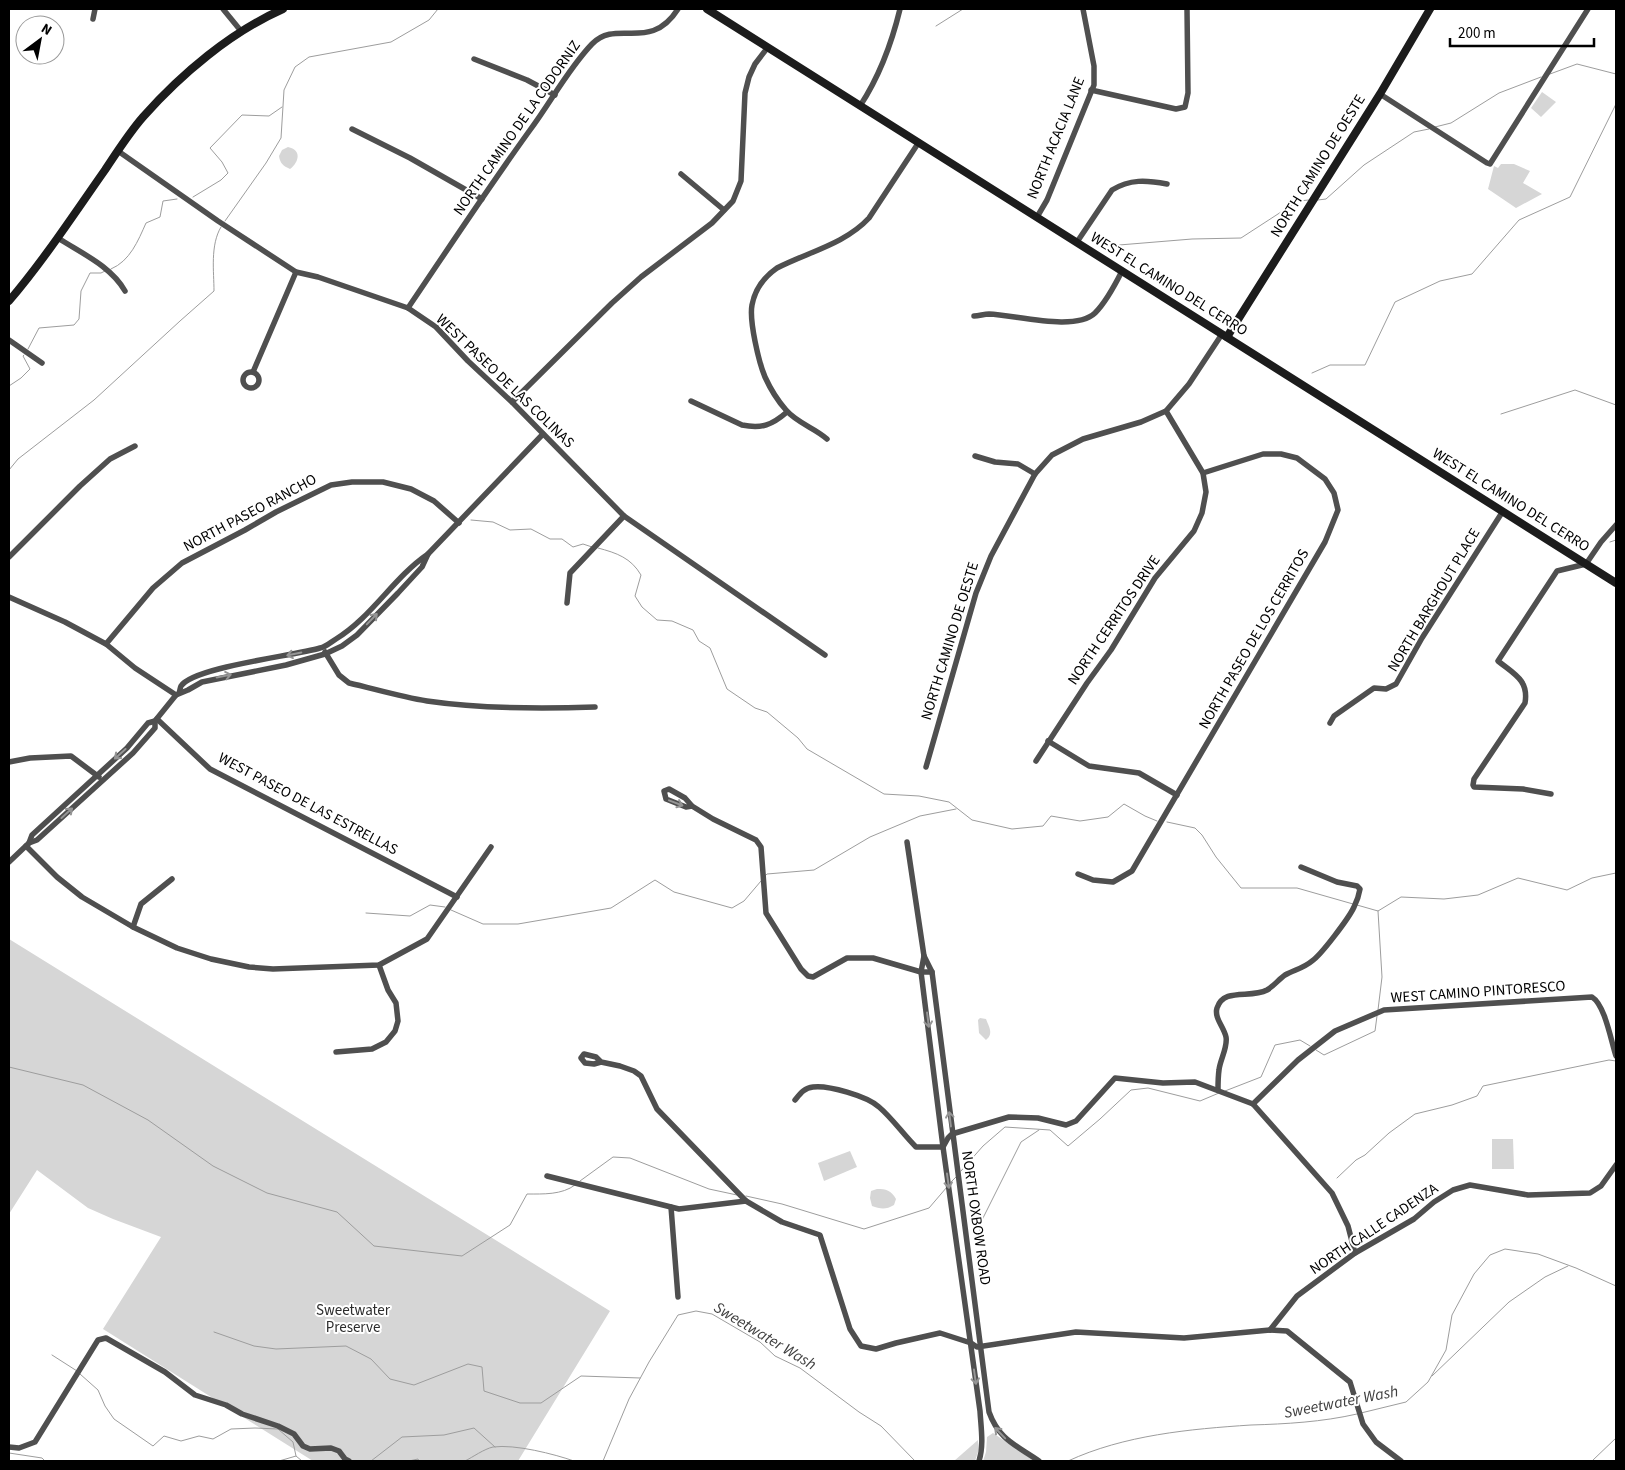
<svg xmlns="http://www.w3.org/2000/svg" width="1625" height="1470" font-family="'Source Sans 3',sans-serif">
<rect width="100%" height="100%" fill="#fff"/>
<g fill="#d6d6d6">
<polygon points="1542,92 1556,102 1541,117 1531,108"/>
<path d="M288,147C302,150 299,162 290,169C283,166 280,163 279,156L282,150Z"/>
<polygon points="1501,164 1514,164 1530,171 1523,183 1542,194 1516,208 1488,189 1494,166 1498,168"/>
<polygon points="9,939 610,1311 518,1461 313,1461 103,1329 161,1237 113,1219 88,1208 37,1170 9,1214"/>
<path d="M980,1018L986,1019C989,1027 994,1034 986,1040L979,1033L978,1020Z"/>
<polygon points="1492,1139 1513,1139 1514,1169 1492,1169"/>
<polygon points="850,1151 857,1167 824,1181 818,1163"/>
<path d="M877,1189C886,1189 891,1190 896,1199L894,1205C886,1210 880,1209 872,1206L870,1198L871,1191Z"/>
<polygon points="993,1433 1035,1461 983,1461 986,1452 987,1437"/>
<polygon points="978,1440 978,1452 975,1461 954,1461"/>
</g>
<g fill="none" stroke-linecap="round" stroke-linejoin="round">
<g stroke="#9d9d9d" stroke-width="1">
<polyline points="936,26 963,9"/>
<polyline points="1550,74 1577,64 1616,74"/>
<polyline points="1435,127 1451,123 1499,93 1541,77"/>
<polyline points="193,197 221,180 228,173 222,162 210,148 242,115 269,116 282,107"/>
<polyline points="1318,200 1326,199 1364,165 1414,132 1429,129"/>
<polyline points="225,221 266,163 281,138 284,90 295,67 309,57 391,42 429,20 438,9"/>
<polyline points="1119,245 1192,239 1241,238 1298,201 1309,200"/>
<path d="M111,269C130,261 138,241 146,223L160,217L163,201L177,199"/>
<polyline points="28,349 39,328 74,325 79,319 81,291 90,273 101,273 105,271"/>
<polyline points="1312,373 1330,365 1365,365 1395,302 1440,281 1472,274 1519,220 1570,197 1616,104"/>
<polyline points="9,386 21,378 30,369 23,356 24,355"/>
<polyline points="1501,414 1575,390 1616,405"/>
<path d="M9,470L18,459L94,400L180,321L214,291C214,272 210,245 221,227"/>
<polyline points="471,520 493,522 510,530 531,529 550,539 562,539 573,547 583,544 592,547"/>
<polyline points="1610,542 1616,540"/>
<path d="M598,548C617,553 631,558 641,575L635,596L642,607L657,620L672,621L693,630L699,641L710,648L727,689L755,708L767,712L798,738L807,749L884,794L919,796L949,802L972,820L1012,829L1043,826L1051,816L1080,821L1108,817L1124,804L1145,816L1157,821"/>
<polyline points="1167,822 1195,828 1202,835 1216,857 1241,888 1297,888 1353,904"/>
<polyline points="765,876 767,874 814,870 870,837 920,816 956,809"/>
<polyline points="1357,905 1378,911 1401,897 1444,899 1478,895 1518,878 1567,890 1592,878 1616,873"/>
<polyline points="451,910 483,924 518,924 611,908 655,880 674,892 732,908 744,901 761,881"/>
<polyline points="366,913 410,916 430,905 445,907"/>
<polyline points="1378,1010 1382,977 1378,911"/>
<polyline points="1316,1050 1324,1055 1375,1031 1377,1016"/>
<path d="M9,1067L83,1085L148,1120L213,1166L267,1193L337,1212L374,1246L462,1256L510,1225L527,1194C543,1194 562,1195 575,1185"/>
<polyline points="1225,1091 1261,1077 1275,1045 1300,1040 1310,1046"/>
<polyline points="961,1171 983,1146 1005,1127 1050,1130 1068,1146 1100,1119 1131,1090 1148,1088 1200,1101 1219,1093"/>
<polyline points="1337,1178 1356,1160 1365,1155 1389,1133 1415,1114 1452,1105 1477,1096 1483,1086 1609,1060 1616,1061"/>
<polyline points="580,1181 613,1157 630,1158 709,1189 737,1195"/>
<polyline points="951,1182 957,1176"/>
<polyline points="746,1196 782,1204 864,1229 929,1208 947,1187"/>
<polyline points="977,1245 982,1220 1021,1142 1039,1130"/>
<polyline points="214,1332 254,1346 276,1349 346,1346 371,1359 390,1379 414,1385 468,1364 482,1367 484,1391 520,1403 541,1403 581,1376 640,1378"/>
<polyline points="52,1355 77,1371"/>
<polyline points="80,1374 98,1390 105,1406 114,1419 153,1446 164,1436 181,1441 199,1436 213,1439 231,1429 255,1428 278,1429 293,1442 296,1456"/>
<polyline points="1432,1376 1509,1302 1545,1277 1568,1266"/>
<polyline points="1361,1413 1406,1402 1428,1382 1446,1350 1452,1315 1474,1274 1490,1255 1505,1249 1538,1254 1576,1268 1616,1286"/>
<polyline points="9,1453 42,1458 45,1461"/>
<polyline points="279,1461 296,1456 302,1461"/>
<polyline points="351,1461 356,1461"/>
<polyline points="371,1461 402,1437 444,1435 474,1428 495,1447"/>
<polyline points="409,1461 418,1459 419,1461"/>
<path d="M465,1461C473,1457 484,1449 493,1447C515,1444 554,1454 574,1461"/>
<polyline points="603,1461 629,1399 649,1362 678,1315 696,1311 712,1314 760,1342 775,1356 800,1368 859,1412 881,1426 915,1461"/>
<path d="M1068,1461C1124,1435 1190,1429 1251,1425C1286,1424 1322,1422 1357,1414"/>
<polyline points="1592,1461 1616,1438"/>
</g>
<g stroke="#4f4f4f" stroke-width="5.5">
<polyline points="223,9 241,31"/>
<polyline points="93,19 95,9"/>
<polyline points="474,59 527,80 555,95"/>
<polyline points="1091,90 1176,109 1185,107 1188,93 1187,9"/>
<polyline points="1380,94 1487,163 1490,164 1588,9"/>
<path d="M860,106C879,77 892,42 900,9"/>
<polyline points="352,129 410,158 482,199"/>
<polyline points="118,151 218,221 296,272 318,277 408,308 436,327 468,361 512,402 624,516 825,655"/>
<polyline points="681,174 724,210"/>
<polyline points="1037,217 1047,200 1094,85 1094,66 1083,9"/>
<path d="M58,238C81,253 111,266 125,291"/>
<path d="M1077,242L1112,190C1130,179 1146,180 1167,184"/>
<path d="M408,308C448,249 488,188 530,130C551,102 568,69 592,44C617,18 650,53 678,9"/>
<path d="M974,316C979,316 984,314 989,314C1016,315 1075,332 1095,313C1106,302 1115,285 1122,271"/>
<polyline points="9,340 42,363"/>
<polyline points="253,372 296,272"/>
<circle cx="251" cy="380" r="8"/>
<path d="M691,401L742,425C762,429 772,425 787,412"/>
<polyline points="512,402 612,303 641,277 712,223 733,201 741,181 745,93 749,77 755,64 768,47"/>
<path d="M827,439C815,428 797,423 786,410C778,401 770,388 765,377C759,363 749,321 752,305C755,289 764,277 777,268C808,252 845,244 869,218L919,142"/>
<polyline points="975,456 995,462 1018,464 1035,474"/>
<polyline points="9,557 80,486 110,459 135,446"/>
<polyline points="9,597 65,622 106,644 135,668 176,695"/>
<polyline points="567,603 570,573 624,516"/>
<polyline points="106,644 153,588 182,563 245,530 276,512 331,485 352,482 383,482 411,489 434,501 459,523"/>
<path d="M325,652L339,675L349,683C375,689 401,697 427,701C482,709 539,709 595,707"/>
<path d="M179,693C180,691 180,688 181,686C194,667 293,656 320,648C326,647 331,642 336,639C372,617 393,578 428,554L543,434"/>
<polyline points="157,719 210,769 457,897"/>
<polyline points="1330,723 1334,716 1374,688 1386,689 1396,684 1422,638 1503,511"/>
<polyline points="1048,741 1089,766 1139,773 1177,795"/>
<polyline points="1036,761 1087,683 1111,650 1155,578 1194,531 1202,513 1206,492 1203,473 1166,411"/>
<polyline points="9,762 30,758 71,756 99,777"/>
<polyline points="926,767 976,593 991,556 1035,474 1052,455 1083,439 1141,422 1166,411 1189,384 1222,334"/>
<path d="M1551,794L1523,789L1474,787L1473,785L1474,779L1525,703C1529,680 1514,674 1498,661L1557,571L1586,564L1601,542L1616,525"/>
<polyline points="692,806 686,807 666,799 664,791 669,789 685,798 692,806 713,819 756,840 761,847 766,913 801,969 808,976 813,977 847,958 873,958 921,972 932,972"/>
<path d="M907,842L924,956L932,972L989,1412C999,1440 1016,1445 1039,1461"/>
<polyline points="29,843 32,835 127,748 148,723 155,721 176,695 188,690 202,682 286,665 325,654 342,646 357,635 398,593 422,567 428,554"/>
<polyline points="26,846 57,877 82,897 133,927 177,948 211,959 249,967 273,969 379,965 427,939 491,847"/>
<polyline points="9,862 29,843 37,840 133,753 155,728 155,721"/>
<polyline points="1078,874 1093,880 1113,882 1132,871 1325,542 1338,510 1334,493 1325,479 1297,458 1281,454 1263,454 1203,473"/>
<polyline points="133,927 141,904 172,879"/>
<path d="M924,956L921,972L943,1147L980,1411C981,1428 984,1445 979,1461"/>
<polyline points="336,1052 372,1049 386,1042 395,1031 398,1021 396,1003 388,990 379,965"/>
<polyline points="601,1062 596,1057 584,1054 581,1058 585,1063 594,1064 601,1062 620,1066 634,1071 641,1076 657,1109 746,1201 782,1222 820,1235 850,1329 861,1346 876,1349 896,1343 940,1333 971,1343 977,1347 1076,1332 1184,1338 1270,1330 1287,1331 1350,1382 1363,1424 1376,1442 1401,1461"/>
<path d="M1218,1090C1218,1083 1218,1077 1219,1070C1220,1060 1228,1047 1226,1037C1224,1027 1214,1018 1217,1008C1224,987 1250,999 1267,990C1274,986 1279,979 1285,975C1294,970 1304,968 1312,961C1321,955 1349,918 1354,907C1357,901 1359,895 1360,889L1357,886L1337,882L1301,867"/>
<path d="M795,1100C800,1094 804,1088 813,1087C828,1085 867,1096 879,1107C892,1118 903,1134 916,1147H943L948,1138L952,1134L1009,1117L1038,1118L1066,1125L1076,1121L1115,1078L1163,1083L1195,1082L1253,1104L1332,1193L1348,1226L1355,1253"/>
<path d="M1253,1104L1298,1060L1335,1031L1384,1010L1592,997C1605,1005 1611,1041 1616,1056"/>
<polyline points="547,1176 679,1209 746,1201"/>
<polyline points="671,1207 678,1297"/>
<polyline points="1270,1330 1297,1296 1355,1253 1414,1219 1434,1202 1453,1190 1470,1185 1528,1195 1590,1193 1601,1186 1616,1165"/>
<polyline points="9,1447 19,1448 35,1442 98,1340 106,1338 165,1372 195,1395 226,1405 242,1414 278,1426 294,1434 303,1446 310,1449 331,1448 339,1451 345,1459 349,1461"/>
</g>
<g stroke="#1c1c1c" stroke-width="8">
<polyline points="707,9 1616,583"/>
<path d="M9,301C44,260 74,214 105,170C117,152 129,133 143,117C181,74 231,32 283,9"/>
<polyline points="1227,337 1380,94 1430,9"/>
</g>
</g>
<defs><path id="oneway-shaft" d="M-6 0H5M1.5-3L5.5 0L1.5 3" fill="none" stroke-width="1.6" stroke-linecap="round" stroke-linejoin="round" transform="scale(1.25)"/></defs>
<g stroke="#959595">
<use href="#oneway-shaft" transform="translate(372 619) rotate(-46)"/>
<use href="#oneway-shaft" transform="translate(294 654) rotate(168)"/>
<use href="#oneway-shaft" transform="translate(224 676) rotate(-11)"/>
<use href="#oneway-shaft" transform="translate(120 754) rotate(138)"/>
<use href="#oneway-shaft" transform="translate(676 803) rotate(21)"/>
<use href="#oneway-shaft" transform="translate(67 813) rotate(-42)"/>
<use href="#oneway-shaft" transform="translate(928 1020) rotate(83)"/>
<use href="#oneway-shaft" transform="translate(950 1119) rotate(-97)"/>
<use href="#oneway-shaft" transform="translate(948 1181) rotate(82)"/>
<use href="#oneway-shaft" transform="translate(975 1377) rotate(82)"/>
<use href="#oneway-shaft" transform="translate(1000 1433) rotate(-134)"/>
</g>
<g text-anchor="middle" dominant-baseline="central" stroke-width="4" stroke-linejoin="round" paint-order="stroke">
<g font-size="15" fill="#000" stroke="#fff">
<text transform="translate(517 128) rotate(-55)">NORTH CAMINO DE LA CODORNIZ</text>
<text transform="translate(1056 138) rotate(-68)">NORTH ACACIA LANE</text>
<text transform="translate(1318 166) rotate(-58)">NORTH CAMINO DE OESTE</text>
<text transform="translate(1169 284) rotate(32)">WEST EL CAMINO DEL CERRO</text>
<text transform="translate(505 381) rotate(44)">WEST PASEO DE LAS COLINAS</text>
<text transform="translate(1511 500) rotate(32)">WEST EL CAMINO DEL CERRO</text>
<text transform="translate(250 513) rotate(-28)">NORTH PASEO RANCHO</text>
<text transform="translate(1434 600) rotate(-59)">NORTH BARGHOUT PLACE</text>
<text transform="translate(1114 620) rotate(-56)">NORTH CERRITOS DRIVE</text>
<text transform="translate(1254 639) rotate(-60)">NORTH PASEO DE LOS CERRITOS</text>
<text transform="translate(950 641) rotate(-73)">NORTH CAMINO DE OESTE</text>
<text transform="translate(308 804) rotate(28)">WEST PASEO DE LAS ESTRELLAS</text>
<text transform="translate(1478 992) rotate(-4)">WEST CAMINO PINTORESCO</text>
<text transform="translate(976 1218) rotate(82)">NORTH OXBOW ROAD</text>
<text transform="translate(1374 1229) rotate(-34)">NORTH CALLE CADENZA</text>
</g>
<g font-size="15" fill="#2d2d2d" stroke="#fff">
<text x="353" y="1310">Sweetwater<tspan x="353" dy="17">Preserve</tspan></text>
</g>
<g font-size="16" font-style="italic" fill="#3e3e3e" stroke="#fff">
<text transform="translate(765 1336) rotate(31)">Sweetwater Wash</text>
<text transform="translate(1341 1402) rotate(-11)">Sweetwater Wash</text>
</g>
</g>
<rect width="1625" height="1470" fill="none" stroke="#000000" stroke-width="20"/>
<g transform="translate(40 40) rotate(32)"><circle r="24" fill="#ffffff" stroke="#999999"/>
<path d="M0-4L9 19L0 12L-9 19Z" fill="#000000"/>
<text y="-8" font-size="14" font-weight="bold" text-anchor="middle" fill="#000000">N</text>
</g>
<path d="M1450 38v8h144v-8" fill="none" stroke="#000000" stroke-width="2.5"/>
<text x="1458" y="38" font-size="15" fill="#000000" stroke="#ffffff" stroke-width="4" paint-order="stroke">200 m</text>
</svg>
